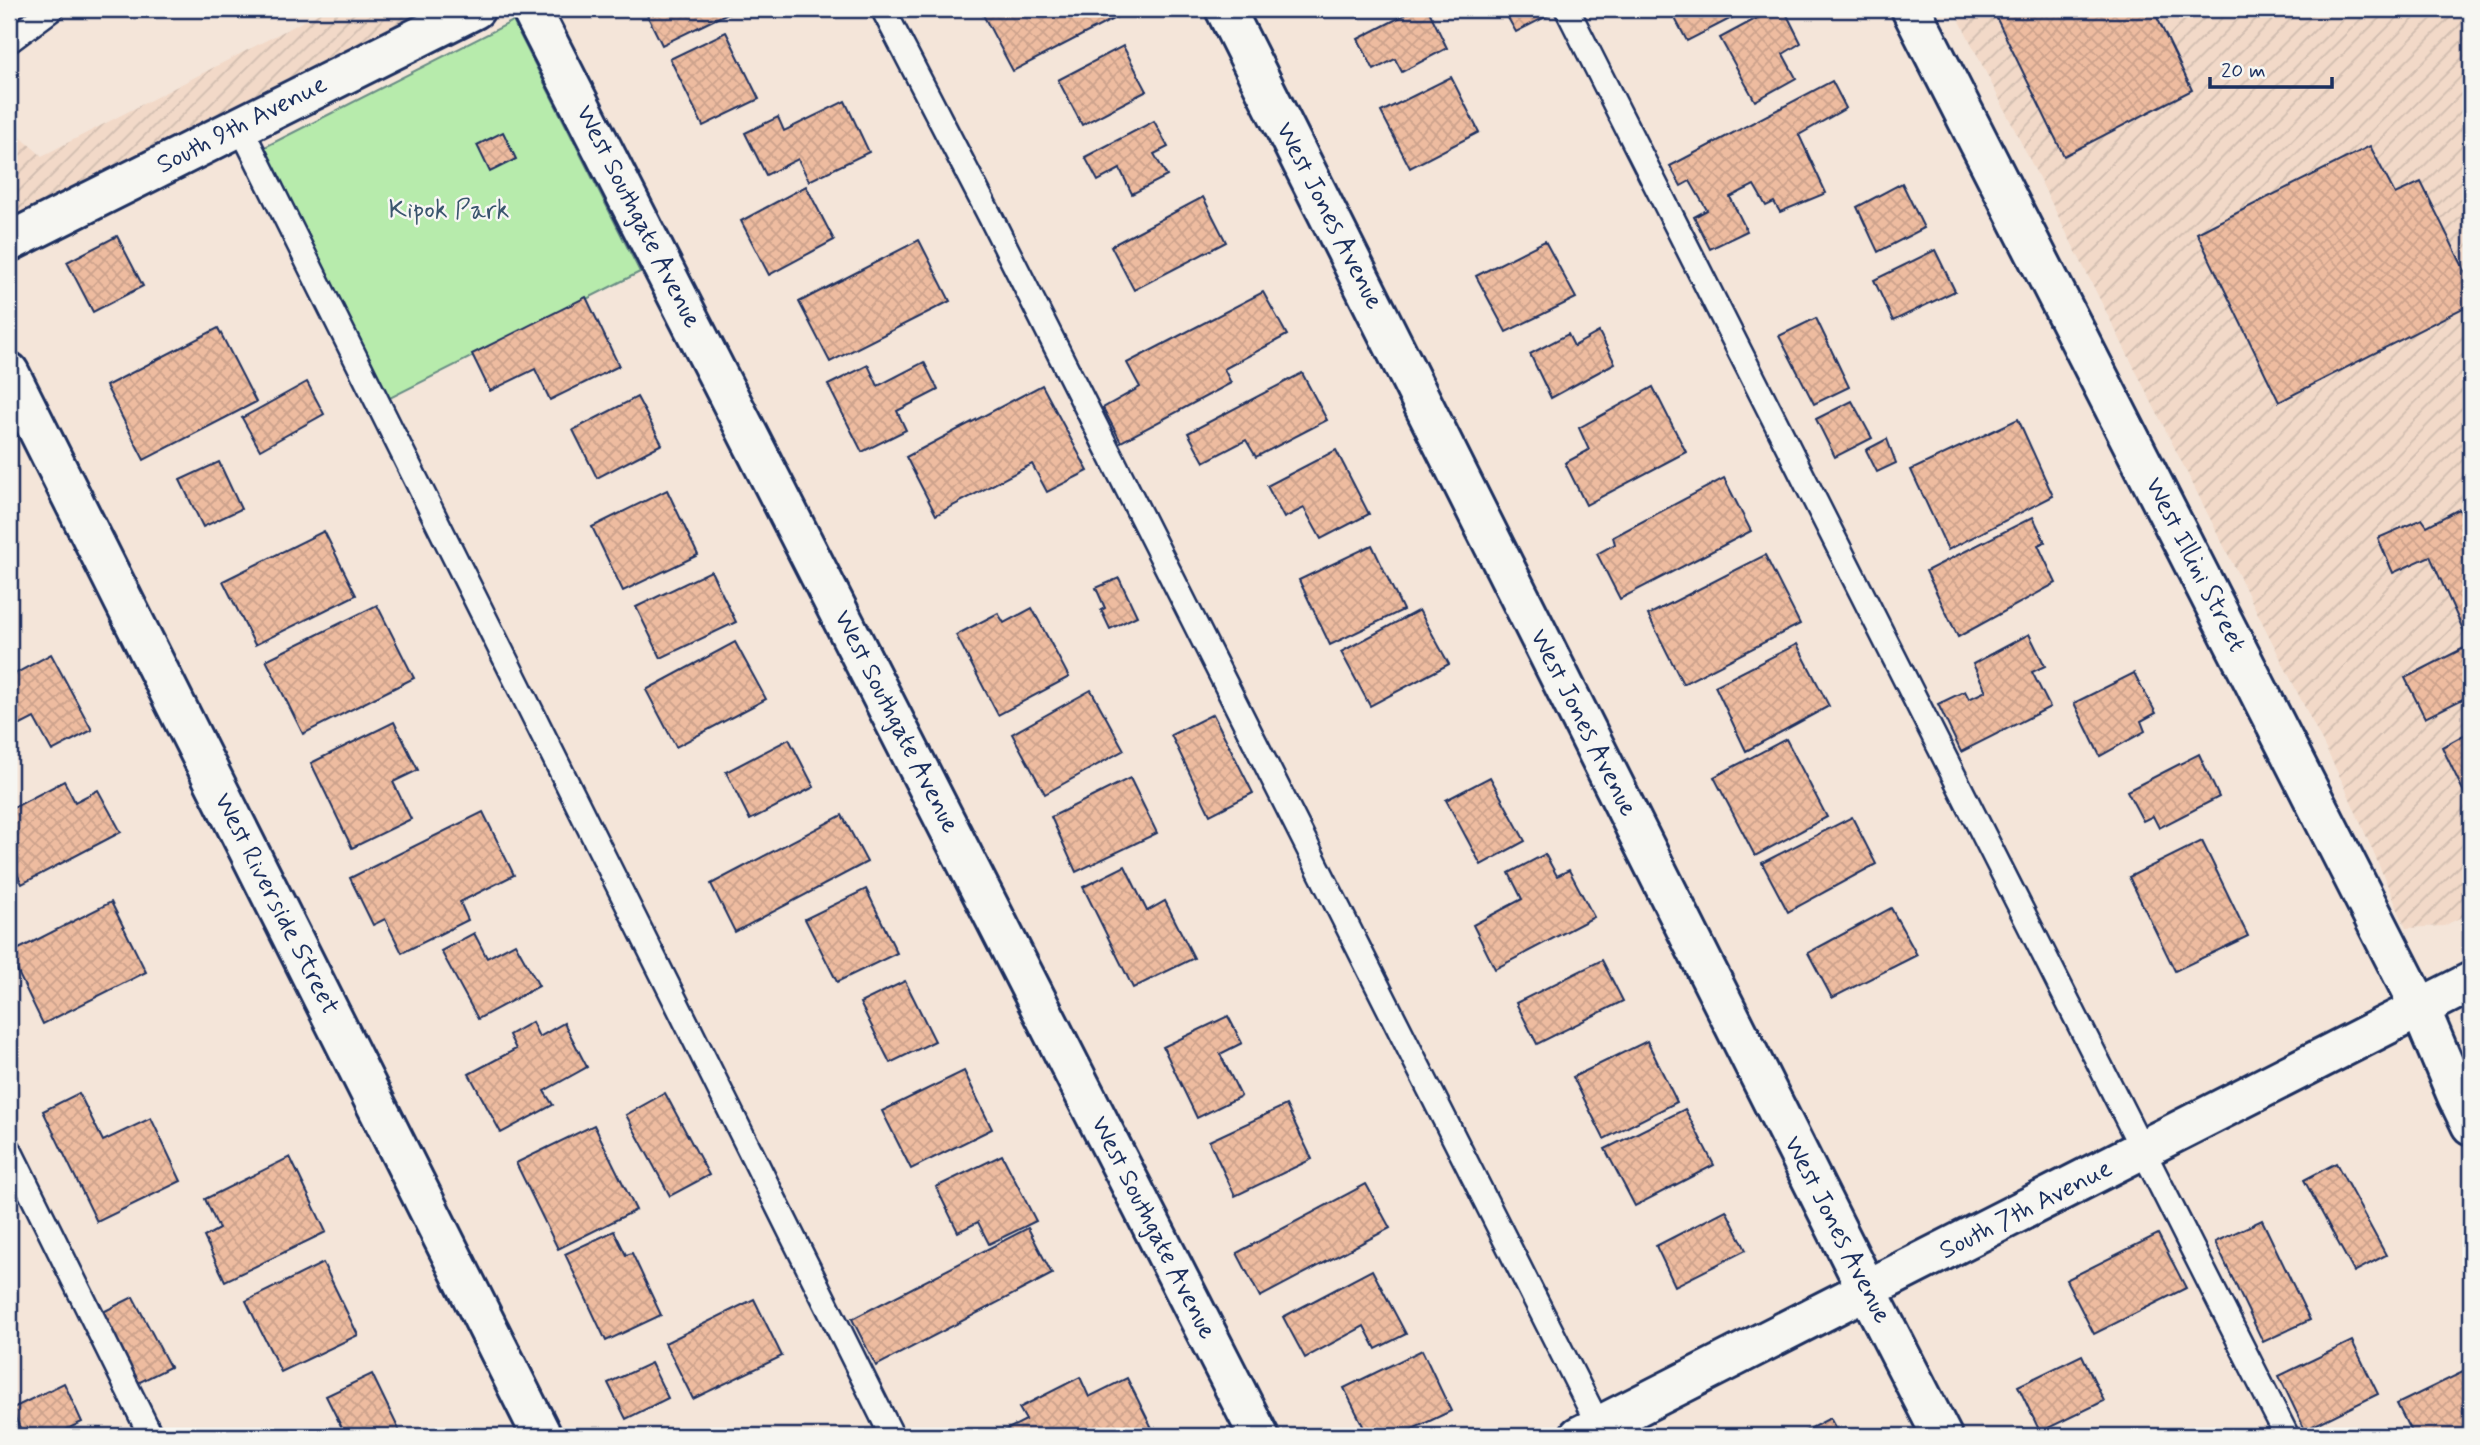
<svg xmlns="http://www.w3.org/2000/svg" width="2480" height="1445" font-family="Mynerve,sans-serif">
<defs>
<pattern id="industrial-furrows" width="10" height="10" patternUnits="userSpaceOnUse" patternTransform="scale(1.75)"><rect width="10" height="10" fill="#f2d9c8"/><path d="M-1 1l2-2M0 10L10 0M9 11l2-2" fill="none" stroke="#cfbbae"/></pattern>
<pattern id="building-cross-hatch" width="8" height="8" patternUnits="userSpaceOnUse" patternTransform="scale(1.75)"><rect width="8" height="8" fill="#eebca0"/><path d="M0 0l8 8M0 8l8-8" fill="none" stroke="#cca28c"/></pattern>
</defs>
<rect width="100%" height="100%" fill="#f4e5d9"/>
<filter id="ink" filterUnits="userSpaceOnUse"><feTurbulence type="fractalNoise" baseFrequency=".0143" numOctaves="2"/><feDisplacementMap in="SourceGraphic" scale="14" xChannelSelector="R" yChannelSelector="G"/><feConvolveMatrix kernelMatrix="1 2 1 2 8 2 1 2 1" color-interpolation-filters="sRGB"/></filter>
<g filter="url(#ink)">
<g fill="url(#industrial-furrows)">
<polygon points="327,9 441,9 9,231 9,127 42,156"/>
<polygon points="1954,9 2471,9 2471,912 2444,926 2406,928 2345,787"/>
</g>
<polygon fill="#b7ebac" stroke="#698d85" stroke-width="2" points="513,21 640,272 384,401 257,151"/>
<g fill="url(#building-cross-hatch)" stroke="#1b2f5e" stroke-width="2">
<polygon points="644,9 736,9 662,45"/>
<polygon points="989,9 1112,9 1117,17 1013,71 982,13"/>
<polygon points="1311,9 1333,9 1316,18"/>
<polygon points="1416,9 1428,9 1447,48 1402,72 1395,59 1374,70 1358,39"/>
<polygon points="1503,9 1548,9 1551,14 1516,32"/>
<polygon points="1670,9 1749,9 1687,41"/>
<polygon points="1774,9 1784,9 1801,43 1783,54 1796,78 1755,101 1720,38"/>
<polygon points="2003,9 2153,9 2192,90 2064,156 1994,13"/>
<polygon points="726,32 759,99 703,126 670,59"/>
<polygon points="1123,46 1147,91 1082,125 1058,80"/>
<polygon points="1451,77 1479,132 1410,168 1381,112"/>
<polygon points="1832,81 1846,108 1799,135 1826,193 1780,212 1774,202 1766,206 1754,185 1730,197 1747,231 1710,249 1694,217 1707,210 1690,181 1681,186 1670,166"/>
<polygon points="845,101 869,152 809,181 798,159 766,175 745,133 778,117 784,131"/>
<polygon points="1154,121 1168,147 1154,154 1167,176 1132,194 1120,169 1098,181 1085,157"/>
<polygon points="503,132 516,159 490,172 477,145"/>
<polygon points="2370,146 2395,194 2421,182 2471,283 2471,304 2279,402 2197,233"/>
<polygon points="1902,183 1924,228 1878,252 1857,207"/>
<polygon points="806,186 834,240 769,275 741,221"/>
<polygon points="1203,197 1226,242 1134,290 1111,246"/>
<polygon points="117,236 143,286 93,312 67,262"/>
<polygon points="919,240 950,301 830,362 799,302"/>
<polygon points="1545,241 1576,298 1506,332 1476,276"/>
<polygon points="1935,250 1955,291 1893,321 1874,280"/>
<polygon points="1263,292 1287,335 1224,369 1231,383 1121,442 1103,408 1140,387 1127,363"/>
<polygon points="586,297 619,366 550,400 535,369 490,391 472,354"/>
<polygon points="1816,318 1849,387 1814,404 1779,336"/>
<polygon points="218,328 256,402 144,460 106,386"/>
<polygon points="1599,332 1615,363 1551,398 1530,354 1568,334 1574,346"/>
<polygon points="924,362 938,390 897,411 906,430 862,452 828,385 868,365 878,386"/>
<polygon points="1302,373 1327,420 1256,457 1246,440 1204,462 1188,433"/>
<polygon points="307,382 324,414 260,450 242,418"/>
<polygon points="1042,385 1088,471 1047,492 1032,464 936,515 906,457"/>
<polygon points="1653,387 1686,452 1586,505 1565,463 1589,450 1579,428"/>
<polygon points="637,397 662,444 597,478 573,430"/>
<polygon points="1852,401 1872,438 1835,457 1816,419"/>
<polygon points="2018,419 2053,496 1948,550 1911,470"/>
<polygon points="1887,439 1896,463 1877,472 1866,450"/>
<polygon points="1336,450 1369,514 1321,539 1304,508 1284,518 1267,486"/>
<polygon points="219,462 241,509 203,527 180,480"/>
<polygon points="1724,478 1751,531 1620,599 1597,554 1615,544 1613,537"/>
<polygon points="667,490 698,555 623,591 592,527"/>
<polygon points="2459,509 2471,532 2471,695 2425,718 2405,678 2470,645 2430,556 2393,573 2378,538 2422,519 2427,526"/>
<polygon points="2033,517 2045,542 2038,545 2056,583 1958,637 1926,571"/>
<polygon points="324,531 356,595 255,645 223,581"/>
<polygon points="1372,545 1403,610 1330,645 1299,580"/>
<polygon points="1765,555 1800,624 1683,684 1648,615"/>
<polygon points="711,571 736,622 661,658 636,607"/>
<polygon points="1119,578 1137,616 1110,629 1101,610 1105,608 1096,588"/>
<polygon points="377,605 414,678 303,734 266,660"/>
<polygon points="1032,608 1069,677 998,715 956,635 998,613 1004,623"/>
<polygon points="1419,610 1449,664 1370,706 1341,652"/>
<polygon points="2029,634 2045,666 2032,672 2050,707 1961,752 1938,704 1965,691 1969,699 1986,691 1973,664"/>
<polygon points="735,642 766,699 676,747 646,690"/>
<polygon points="1797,644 1829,706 1746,751 1715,686"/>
<polygon points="51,654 92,730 52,751 34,718 9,731 9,677"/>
<polygon points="2134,673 2156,713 2141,721 2145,731 2100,756 2074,703"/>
<polygon points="1091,690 1124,750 1045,794 1012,734"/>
<polygon points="1213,714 1253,793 1210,815 1171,735"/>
<polygon points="394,722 418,770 393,782 411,819 352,848 311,763"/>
<polygon points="2471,731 2471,807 2442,747"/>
<polygon points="789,739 814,787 750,820 726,772"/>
<polygon points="1786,739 1827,817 1755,856 1714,777"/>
<polygon points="2199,754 2219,797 2159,828 2153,816 2143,821 2127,791"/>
<polygon points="1490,777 1525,841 1481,865 1446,800"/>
<polygon points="1130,778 1157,833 1076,872 1051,817"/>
<polygon points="64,781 75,802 98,790 121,832 22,884 9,858 9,810"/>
<polygon points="483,812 514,875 460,902 468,920 402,953 385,919 373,925 350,878"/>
<polygon points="842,815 867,862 735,932 711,884"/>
<polygon points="1852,817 1876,864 1788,912 1762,863"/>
<polygon points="2202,841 2248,936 2175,971 2129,877"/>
<polygon points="1545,854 1557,876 1569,870 1594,917 1495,969 1473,925 1522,899 1509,873"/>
<polygon points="1125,866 1147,911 1165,901 1194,958 1133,988 1083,887"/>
<polygon points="866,889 897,953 837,982 805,919"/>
<polygon points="111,902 146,972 43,1024 9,954"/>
<polygon points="1891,908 1917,955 1832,998 1808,953"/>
<polygon points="474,933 487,958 515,943 539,986 478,1019 441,951"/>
<polygon points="1602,960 1623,1001 1537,1044 1516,1003"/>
<polygon points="905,981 935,1041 890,1063 860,1003"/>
<polygon points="1228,1016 1242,1043 1220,1054 1241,1096 1197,1118 1163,1047"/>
<polygon points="532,1022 539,1037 564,1023 587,1067 544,1091 553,1105 501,1133 469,1074 516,1049 509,1035"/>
<polygon points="1647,1041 1677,1102 1604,1139 1573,1077"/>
<polygon points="964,1071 992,1129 911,1169 882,1111"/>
<polygon points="79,1093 103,1141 151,1118 181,1181 97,1222 43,1111"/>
<polygon points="665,1093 709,1175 670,1196 626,1115"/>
<polygon points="1286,1105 1312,1159 1235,1196 1209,1141"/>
<polygon points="1685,1109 1714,1165 1635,1206 1605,1149"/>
<polygon points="594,1125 636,1210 558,1249 516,1163"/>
<polygon points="1002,1155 1036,1221 989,1244 978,1222 958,1232 936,1187"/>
<polygon points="290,1157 326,1232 225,1281 204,1237 219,1229 205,1199"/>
<polygon points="2336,1163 2386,1255 2354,1272 2304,1180"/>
<polygon points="1366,1184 1390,1228 1260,1297 1237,1253"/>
<polygon points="1726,1210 1746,1250 1675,1286 1656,1246"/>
<polygon points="2262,1220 2310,1320 2263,1342 2215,1242"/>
<polygon points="1028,1228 1052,1274 876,1366 852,1319"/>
<polygon points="614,1231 626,1255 632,1253 661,1315 606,1341 565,1254"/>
<polygon points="2158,1234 2186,1288 2094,1334 2066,1280"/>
<polygon points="323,1263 358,1335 281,1372 246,1301"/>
<polygon points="1372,1270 1406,1334 1376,1349 1364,1326 1305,1358 1283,1317"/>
<polygon points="133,1297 170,1367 138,1383 101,1313"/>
<polygon points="754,1299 782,1356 693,1399 665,1343"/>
<polygon points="2352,1341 2378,1394 2305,1430 2279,1376"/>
<polygon points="1422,1350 1451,1411 1398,1436 1368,1436 1344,1388"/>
<polygon points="2082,1355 2104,1401 2040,1432 2018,1386"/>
<polygon points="651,1363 668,1398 626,1419 608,1383"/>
<polygon points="2469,1369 2471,1373 2471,1428 2455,1436 2413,1436 2397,1404"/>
<polygon points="372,1374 402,1436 346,1436 326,1396"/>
<polygon points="1080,1377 1089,1397 1127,1378 1156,1436 994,1436 1026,1420 1019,1408"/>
<polygon points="64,1383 82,1422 53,1436 24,1436 11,1409"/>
<polygon points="1830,1418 1840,1436 1796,1436"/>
</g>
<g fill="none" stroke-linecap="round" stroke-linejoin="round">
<g stroke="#1b2f5e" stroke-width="28">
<g id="lane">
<polyline points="883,9 991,218 1604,1436"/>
<polyline points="1567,9 2287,1436"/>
<polyline points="9,41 52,9"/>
<polyline points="240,126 892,1436"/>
<polyline points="9,1149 151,1436"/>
</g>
</g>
<g stroke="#1b2f5e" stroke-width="44">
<g id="street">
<polyline points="531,9 1259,1436"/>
<polyline points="1225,9 1867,1290 1942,1436"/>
<polyline points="1911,9 2420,1008 2457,1096 2471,1125"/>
<polyline points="9,242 475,9"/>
<polyline points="9,372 542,1436"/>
</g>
</g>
<g stroke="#1b2f5e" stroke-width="44">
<polyline id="secondary" points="1579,1436 2471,982"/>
</g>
<use href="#lane" stroke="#f6f6f2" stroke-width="23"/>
<use href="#street" stroke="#f6f6f2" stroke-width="38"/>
<use href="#secondary" stroke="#f6f6f2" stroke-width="38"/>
</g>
</g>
<g text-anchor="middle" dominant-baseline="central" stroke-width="5" stroke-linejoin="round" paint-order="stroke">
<g font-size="26" fill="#1b2f5e" stroke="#f6f6f2">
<text transform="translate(242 125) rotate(-27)">South 9th Avenue</text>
<text transform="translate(1329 216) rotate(63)">West Jones Avenue</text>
<text transform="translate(638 217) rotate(63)">West Southgate Avenue</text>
<text transform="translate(2195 565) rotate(63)">West Illini Street</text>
<text transform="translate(896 722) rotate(63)">West Southgate Avenue</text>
<text transform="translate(1583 723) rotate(63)">West Jones Avenue</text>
<text transform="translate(276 904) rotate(63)">West Riverside Street</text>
<text transform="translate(2026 1210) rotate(-27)">South 7th Avenue</text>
<text transform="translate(1153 1228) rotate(63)">West Southgate Avenue</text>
<text transform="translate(1837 1230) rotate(63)">West Jones Avenue</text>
</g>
<g font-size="26" fill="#3a556e" stroke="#f6f6f2">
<text x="449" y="211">Kipok Park</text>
</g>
</g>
<rect width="2480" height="1445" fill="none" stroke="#f6f6f2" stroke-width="35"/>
<rect x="18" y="18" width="2445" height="1410" fill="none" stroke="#1b2f5e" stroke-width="2.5" filter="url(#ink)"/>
<path d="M2210 77v10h122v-10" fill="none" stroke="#1b2f5e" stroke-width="3.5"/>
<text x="2221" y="77" font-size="21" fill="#1b2f5e" stroke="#f6f6f2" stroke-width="5" paint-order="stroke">20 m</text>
</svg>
